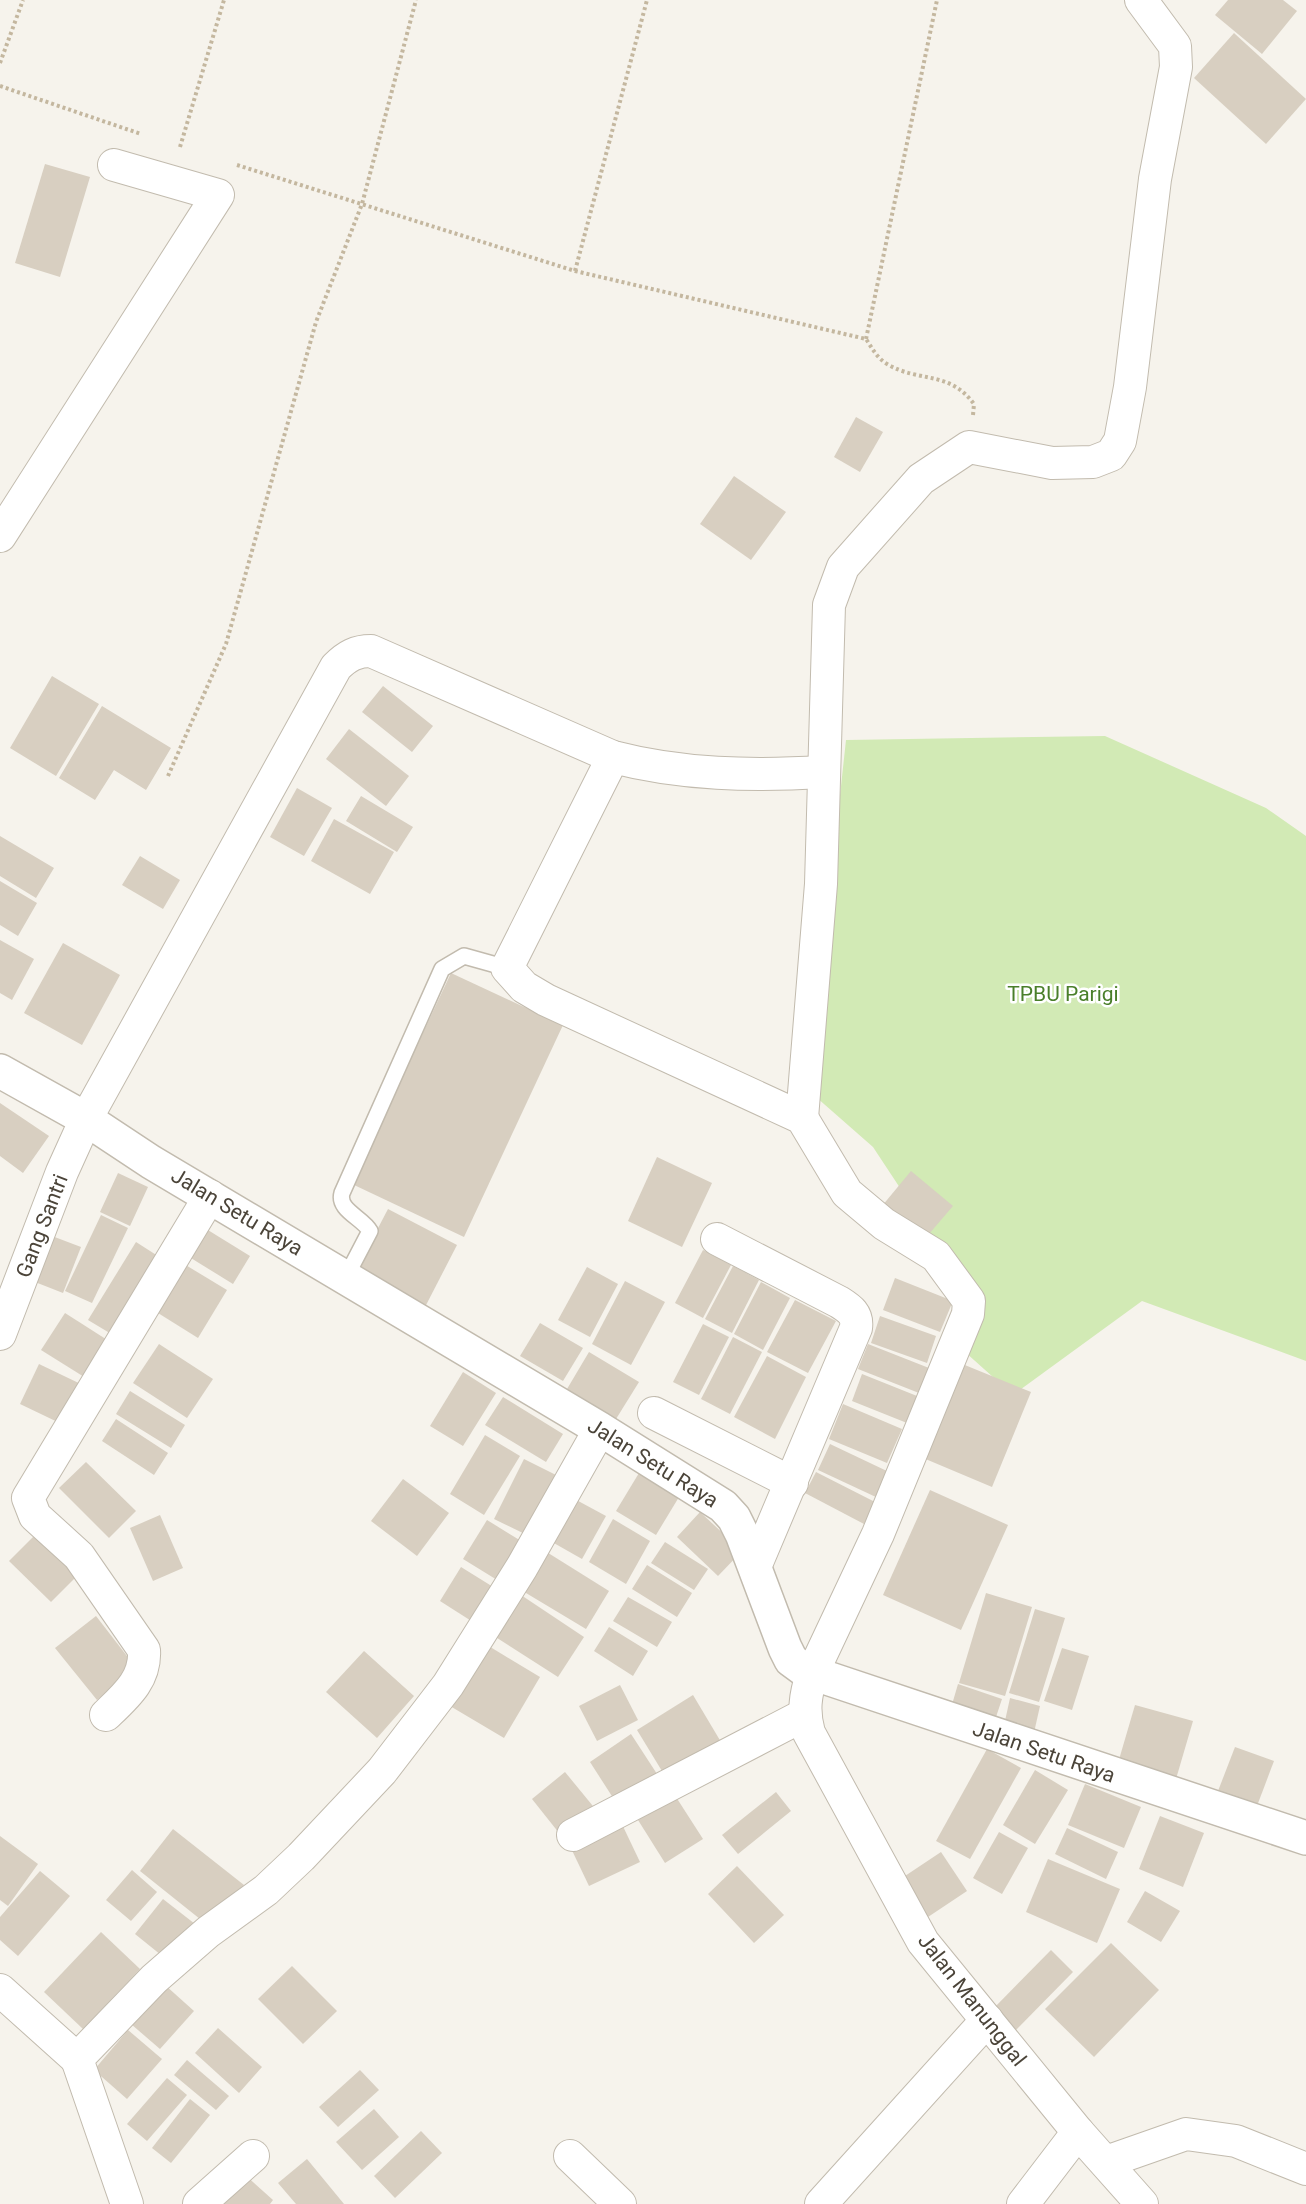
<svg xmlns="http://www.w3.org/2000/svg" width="1306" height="2204" font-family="Roboto,sans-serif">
<rect width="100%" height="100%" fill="#f6f3ec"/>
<polygon fill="#d2eab5" points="1105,736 1266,808 1306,836 1306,1361 1142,1301 1013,1395 955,1343 968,1291 873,1147 816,1097 813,1044 846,740"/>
<g fill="#d8cfc1">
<polygon points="1228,0 1283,0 1297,11 1262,54 1215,15"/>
<polygon points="1234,33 1306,99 1266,144 1194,78"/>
<polygon points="45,164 90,177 60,277 15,263"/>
<polygon points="856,417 883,432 860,472 834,457"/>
<polygon points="734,476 786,512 751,560 700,524"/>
<polygon points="52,676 99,704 56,776 10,748"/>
<polygon points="383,686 433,726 412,752 362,712"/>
<polygon points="102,706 171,748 146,790 114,770 95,800 59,778"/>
<polygon points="349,729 409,776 386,806 326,759"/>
<polygon points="297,788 332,808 304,856 270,837"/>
<polygon points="361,796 413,827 397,852 346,821"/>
<polygon points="334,819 394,852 370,894 311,861"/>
<polygon points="0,836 54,868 36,898 0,876"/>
<polygon points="140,856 180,880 163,909 122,885"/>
<polygon points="0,881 37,903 18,936 0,925"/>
<polygon points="0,940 34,959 12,1000 0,993"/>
<polygon points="63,943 120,975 82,1045 24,1013"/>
<polygon points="451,973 563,1025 464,1237 352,1184"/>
<polygon points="0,1103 49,1136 23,1173 0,1156"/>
<polygon points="657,1157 712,1183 682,1247 628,1221"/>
<polygon points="911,1171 953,1206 923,1241 882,1206"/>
<polygon points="118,1173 148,1187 130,1226 100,1212"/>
<polygon points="388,1209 457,1245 424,1309 355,1272"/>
<polygon points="101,1215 128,1228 92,1303 65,1291"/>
<polygon points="203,1227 250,1256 233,1284 186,1255"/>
<polygon points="52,1236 81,1247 63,1293 35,1282"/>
<polygon points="136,1242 161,1258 113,1335 88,1320"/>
<polygon points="703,1250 731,1265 703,1318 675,1303"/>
<polygon points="179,1261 227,1290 198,1338 150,1308"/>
<polygon points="733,1266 759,1280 732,1333 705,1319"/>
<polygon points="587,1267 618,1284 590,1337 558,1320"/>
<polygon points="895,1278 953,1301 940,1332 883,1310"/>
<polygon points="625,1281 665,1302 631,1365 592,1344"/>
<polygon points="761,1282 790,1298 763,1350 734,1334"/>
<polygon points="795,1300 836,1321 808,1373 767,1352"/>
<polygon points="65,1313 112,1343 89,1380 41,1350"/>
<polygon points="880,1316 936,1336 927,1363 871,1343"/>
<polygon points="540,1323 583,1348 563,1381 520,1356"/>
<polygon points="703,1324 729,1337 699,1395 673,1382"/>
<polygon points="733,1337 762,1352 730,1414 701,1399"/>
<polygon points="159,1344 213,1379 187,1418 133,1383"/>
<polygon points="868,1344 929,1368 919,1393 858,1369"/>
<polygon points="589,1352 639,1382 616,1419 567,1389"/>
<polygon points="767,1356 806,1377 775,1439 734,1417"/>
<polygon points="955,1361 1031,1392 992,1487 916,1455"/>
<polygon points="39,1364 87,1387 68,1427 20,1404"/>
<polygon points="463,1372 496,1393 463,1446 430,1426"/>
<polygon points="862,1374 917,1396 907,1423 852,1401"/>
<polygon points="130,1391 185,1425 171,1448 116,1414"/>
<polygon points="503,1397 563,1434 546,1462 485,1425"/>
<polygon points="843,1404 902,1429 887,1463 829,1439"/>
<polygon points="116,1419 168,1453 154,1475 102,1441"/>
<polygon points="485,1435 520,1456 484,1515 450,1494"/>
<polygon points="830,1444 889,1472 878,1498 818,1470"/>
<polygon points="524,1459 560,1477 531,1537 494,1519"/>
<polygon points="86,1462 136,1511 109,1538 59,1488"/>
<polygon points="816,1472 875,1502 864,1524 805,1493"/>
<polygon points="639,1473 679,1497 656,1535 616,1511"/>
<polygon points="403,1479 449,1513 417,1556 371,1521"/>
<polygon points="930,1490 1008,1525 961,1630 883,1595"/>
<polygon points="569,1496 606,1516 582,1559 545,1538"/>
<polygon points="700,1512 742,1551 718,1576 677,1537"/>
<polygon points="160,1515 183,1568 153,1581 130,1528"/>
<polygon points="613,1519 650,1541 626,1584 589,1562"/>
<polygon points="487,1520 526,1544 502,1583 463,1559"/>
<polygon points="38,1532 80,1573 51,1602 9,1561"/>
<polygon points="665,1542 708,1569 694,1590 651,1563"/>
<polygon points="545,1551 609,1591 586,1629 521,1590"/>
<polygon points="647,1565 692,1593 677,1617 632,1589"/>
<polygon points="461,1567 498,1590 476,1624 440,1601"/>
<polygon points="986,1593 1032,1607 1005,1696 959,1683"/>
<polygon points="521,1595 584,1637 558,1677 494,1636"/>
<polygon points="628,1597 672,1622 657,1647 613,1621"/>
<polygon points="1035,1609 1065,1618 1039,1702 1009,1693"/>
<polygon points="96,1616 137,1669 97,1700 55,1648"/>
<polygon points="609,1627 648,1651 633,1676 594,1651"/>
<polygon points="487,1645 540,1677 504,1738 450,1706"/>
<polygon points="1062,1648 1089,1656 1072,1710 1044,1701"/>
<polygon points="364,1651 414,1696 377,1738 326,1692"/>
<polygon points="958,1684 1002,1699 994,1723 951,1708"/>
<polygon points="620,1685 638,1720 597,1741 579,1706"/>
<polygon points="693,1695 721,1742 665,1776 637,1730"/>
<polygon points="1010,1698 1040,1706 1033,1737 1003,1730"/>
<polygon points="1135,1705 1193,1721 1176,1779 1118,1763"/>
<polygon points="631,1734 659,1777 617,1804 590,1762"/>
<polygon points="1235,1747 1274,1761 1257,1806 1218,1791"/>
<polygon points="987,1749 1021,1768 970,1859 936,1841"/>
<polygon points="1035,1770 1068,1790 1035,1844 1003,1825"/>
<polygon points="565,1772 597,1811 563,1838 532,1799"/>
<polygon points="1085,1784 1141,1807 1124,1848 1068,1825"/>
<polygon points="776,1792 791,1811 738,1854 722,1835"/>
<polygon points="676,1797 703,1839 665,1863 638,1820"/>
<polygon points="1160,1816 1204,1833 1183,1887 1139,1869"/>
<polygon points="619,1818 640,1862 589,1886 568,1842"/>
<polygon points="1067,1828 1118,1852 1106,1879 1055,1854"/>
<polygon points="173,1829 244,1885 210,1927 140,1871"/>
<polygon points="999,1832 1028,1848 1002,1894 973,1878"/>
<polygon points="0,1836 38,1864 8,1906 0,1900"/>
<polygon points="941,1852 967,1891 928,1917 902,1878"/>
<polygon points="1048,1859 1120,1889 1097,1943 1026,1912"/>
<polygon points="737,1866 784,1915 754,1943 708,1894"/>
<polygon points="132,1870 157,1892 131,1921 106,1900"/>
<polygon points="40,1871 70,1896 18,1956 0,1940 0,1917"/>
<polygon points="1145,1891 1180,1911 1161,1942 1127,1922"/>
<polygon points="163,1899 195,1924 166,1959 135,1934"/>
<polygon points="101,1932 140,1969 83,2029 44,1992"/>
<polygon points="1111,1943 1159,1990 1094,2057 1045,2009"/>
<polygon points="1051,1950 1073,1972 1015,2031 993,2009"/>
<polygon points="292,1966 337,2011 303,2044 258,1999"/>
<polygon points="165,1985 194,2011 160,2049 131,2024"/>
<polygon points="218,2028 262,2067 239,2093 195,2053"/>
<polygon points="128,2030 162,2059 127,2099 94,2070"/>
<polygon points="187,2060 229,2096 216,2110 174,2075"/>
<polygon points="360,2070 379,2090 338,2127 319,2107"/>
<polygon points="167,2078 187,2095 147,2141 127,2124"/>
<polygon points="190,2099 210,2115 171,2163 152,2148"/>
<polygon points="374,2109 399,2137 362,2170 336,2142"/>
<polygon points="421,2131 442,2153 395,2198 374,2176"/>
<polygon points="307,2159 344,2204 296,2204 278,2183"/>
<polygon points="244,2174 273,2200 270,2204 218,2204"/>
</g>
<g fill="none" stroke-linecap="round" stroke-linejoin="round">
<g stroke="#c2bbae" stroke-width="18">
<path id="service" d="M346,1277L370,1231C363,1218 337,1210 342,1193L442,969L464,956L507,968"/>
</g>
<g stroke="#c2bbae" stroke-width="34">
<g id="minor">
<polyline points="0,536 218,195 114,165"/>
<path d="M613,757L507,968L524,987L546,1000L802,1118L847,1193L884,1224L936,1256L969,1301L968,1314L878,1534L812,1674C805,1696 803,1711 809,1733L923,1942L1078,2132L1142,2204"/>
<polyline points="802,1118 821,884 829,605 843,567 921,479 969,447 1052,463 1093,462 1111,455 1120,441 1130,387 1155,179 1176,67 1175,46 1141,0"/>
<path d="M717,1239L839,1302C850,1309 858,1314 856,1328L755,1567"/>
<path d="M0,1334L62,1172L86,1119L336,667C347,656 356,651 371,651L613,757C682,775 752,776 823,772"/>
<polyline points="654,1413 792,1483"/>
<path d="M106,1715C126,1696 146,1679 144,1650L79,1556L35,1516L28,1498L210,1196"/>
<polyline points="573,1835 804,1715"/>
<polyline points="0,1990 77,2059"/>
<polyline points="570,2156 620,2204"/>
<polyline points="1106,2162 1186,2134 1236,2141 1306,2169"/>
<polyline points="127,2204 77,2059 154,1979 208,1932 266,1890 301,1857 382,1771 448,1685 522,1567 600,1429"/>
<polyline points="199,2204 253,2156"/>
<polyline points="821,2204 987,2020"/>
<polyline points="1023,2204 1078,2132"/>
</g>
</g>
<g stroke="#c2bbae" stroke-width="36">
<polyline id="tertiary" points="0,1071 86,1119 151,1162 600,1429 723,1506 734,1518 742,1534 785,1648 791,1660 806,1671 1306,1838"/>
</g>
<g stroke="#c4b79f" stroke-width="4" stroke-dasharray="3 3" stroke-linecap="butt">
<polyline points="0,63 23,0"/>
<polyline points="0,86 141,134"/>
<polyline points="180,147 224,0"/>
<path d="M237,165L575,271L866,339C872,348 877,358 887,364C919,383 949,370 974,404L973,415"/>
<polyline points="575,271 647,0"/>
<polyline points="866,339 937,0"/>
<polyline points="168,776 226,644 316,322 362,204 416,0"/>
</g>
<use href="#service" stroke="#fff" stroke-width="15"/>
<use href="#minor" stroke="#fff" stroke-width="32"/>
<use href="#tertiary" stroke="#fff" stroke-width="33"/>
</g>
<g text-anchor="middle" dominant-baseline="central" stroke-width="5" stroke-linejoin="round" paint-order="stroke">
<g font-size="21" fill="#4a7f2a" stroke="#fff">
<text x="1063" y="994">TPBU Parigi</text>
</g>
<g font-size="21" fill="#4b4439" stroke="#fff">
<text transform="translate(237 1212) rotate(31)">Jalan Setu Raya</text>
<text transform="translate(42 1226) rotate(-69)">Gang Santri</text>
<text transform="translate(653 1463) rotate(32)">Jalan Setu Raya</text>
<text transform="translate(1044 1752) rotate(19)">Jalan Setu Raya</text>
<text transform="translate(972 2000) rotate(52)">Jalan Manunggal</text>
</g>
</g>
</svg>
